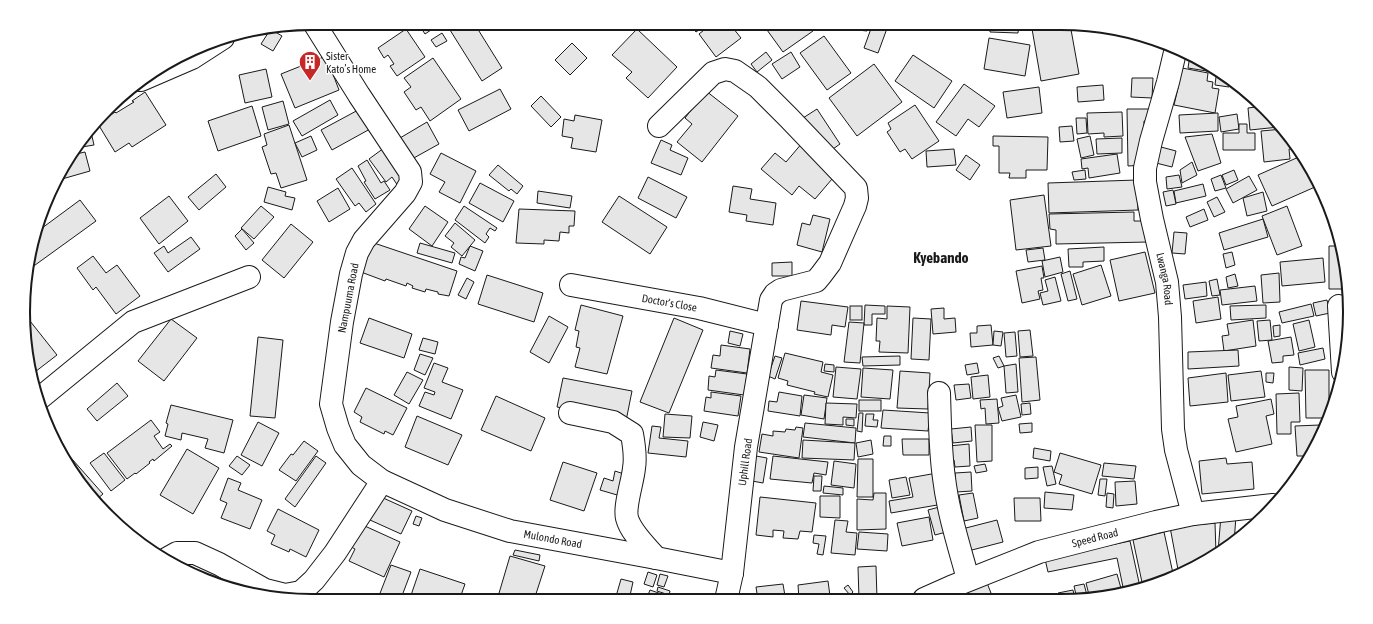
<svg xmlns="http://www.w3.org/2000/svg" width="1373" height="624" font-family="'Asap Condensed',sans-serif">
<rect width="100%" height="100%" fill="#fff"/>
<g fill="#e6e6e6" stroke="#1a1a1a">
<polygon points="418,23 434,23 437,26 425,34"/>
<polygon points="438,23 451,23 441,29"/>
<polygon points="461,23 474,23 502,68 482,81 450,30"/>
<polygon points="689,23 709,23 696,32"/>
<polygon points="713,23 729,23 741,38 716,57 699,34"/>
<polygon points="777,23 807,23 813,31 783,52 767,30"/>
<polygon points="848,23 868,23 867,31 848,29"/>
<polygon points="873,23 889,23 878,53 864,48"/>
<polygon points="990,23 1019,23 1018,33 990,32"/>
<polygon points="1031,23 1070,24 1079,74 1041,81"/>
<polygon points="406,29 425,57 397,76 390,66 394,64 388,55 384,58 378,48"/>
<polygon points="637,29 677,67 648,98 626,78 632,72 612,55"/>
<polygon points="270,30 272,30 282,36 273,51 261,44"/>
<polygon points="442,33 447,41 436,47 431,40"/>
<polygon points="824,36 851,73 827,90 800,53"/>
<polygon points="989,38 1030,45 1025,76 984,69"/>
<polygon points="572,43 587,58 570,75 555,60"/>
<polygon points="766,52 772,60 757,72 751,64"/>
<polygon points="791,52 800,67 782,79 772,64"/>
<polygon points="913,55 952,81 934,108 895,81"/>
<polygon points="1190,55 1214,67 1213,72 1188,68"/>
<polygon points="326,56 339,90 295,108 281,74"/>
<polygon points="433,58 461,99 430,121 421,107 416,110 404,92 411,87 404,78"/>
<polygon points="874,64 902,102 857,136 829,98"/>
<polygon points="1177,67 1208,73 1207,81 1213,82 1212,88 1219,89 1215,113 1174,105 1178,88 1173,87"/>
<polygon points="266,69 272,97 245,103 239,75"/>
<polygon points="1217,69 1231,79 1229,87 1215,85"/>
<polygon points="1132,78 1153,78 1152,98 1131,97"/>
<polygon points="964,84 995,106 979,127 968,119 956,136 936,122"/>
<polygon points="1103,85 1104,100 1078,102 1077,87"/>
<polygon points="1039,87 1042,113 1007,118 1003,92"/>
<polygon points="500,89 511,109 469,131 458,110"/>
<polygon points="706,91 738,116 702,162 677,142 692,124 685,118"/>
<polygon points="145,92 166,125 132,147 129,143 115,152 98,124 115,112 116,113 134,102 132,101"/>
<polygon points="541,96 561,117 551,127 531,106"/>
<polygon points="330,100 338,115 302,136 293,121"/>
<polygon points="283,101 289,124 268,130 262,107"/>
<polygon points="915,105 939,141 912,159 905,149 900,152 887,132 891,129 888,123"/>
<polygon points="252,106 261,136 218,151 208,121"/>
<polygon points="1264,106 1279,124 1279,127 1250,130 1248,108"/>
<polygon points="360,109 370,129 332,150 321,130"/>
<polygon points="817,109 840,144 826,154 803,118"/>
<polygon points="1127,109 1149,109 1149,121 1144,121 1144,165 1128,166"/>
<polygon points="1122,112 1123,136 1104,137 1104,133 1088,134 1087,113"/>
<polygon points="1218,113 1218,131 1180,133 1179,115"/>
<polygon points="1237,114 1239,129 1221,132 1219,117"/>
<polygon points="575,115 602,120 596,152 571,148 573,138 562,136 564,119 574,121"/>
<polygon points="1076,118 1086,118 1087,133 1077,134"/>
<polygon points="427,122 439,144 412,159 400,138"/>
<polygon points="1239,124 1247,124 1247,133 1255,133 1255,150 1223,150 1223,133 1239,133"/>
<polygon points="289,125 307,180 281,188 276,173 271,174 262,147 267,145 264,134"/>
<polygon points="1072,126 1074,141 1060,142 1059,127"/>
<polygon points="1283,129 1299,148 1289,149 1290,159 1264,162 1261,131"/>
<polygon points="91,132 94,145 82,147 81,144"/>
<polygon points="1212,134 1221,163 1198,171 1185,137"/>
<polygon points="311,136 317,150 302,157 295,143"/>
<polygon points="993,136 1048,137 1047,170 1026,170 1026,178 1009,178 1010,173 999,173 999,146 993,146"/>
<polygon points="1090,136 1094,155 1081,158 1077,139"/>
<polygon points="1122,138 1122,153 1097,154 1096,139"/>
<polygon points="661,140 672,145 670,150 688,158 681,175 651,163"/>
<polygon points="803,142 838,172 815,199 799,186 792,195 761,169 775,153 786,162"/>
<polygon points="1161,147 1176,151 1172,167 1156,163"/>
<polygon points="384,148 407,180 398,186 392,177 386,182 369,159"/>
<polygon points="954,149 956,165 927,167 926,151"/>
<polygon points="75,151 76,154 85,152 90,171 62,179 60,174 59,174 62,168"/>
<polygon points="441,153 476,171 460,203 439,192 445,182 430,174"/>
<polygon points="1117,154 1120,173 1089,178 1088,168 1082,169 1081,159"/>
<polygon points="966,155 980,165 970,180 956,170"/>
<polygon points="1301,156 1315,187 1272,206 1258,175"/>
<polygon points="367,160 381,183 384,181 390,190 375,199 364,182 366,181 358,166"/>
<polygon points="1192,162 1197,175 1182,183 1180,170"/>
<polygon points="498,165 523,186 517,194 511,189 509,191 489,175"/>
<polygon points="352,168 376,204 366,212 359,203 355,206 336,179"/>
<polygon points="1085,170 1086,179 1074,180 1072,172"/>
<polygon points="1234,170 1238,180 1226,185 1222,175"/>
<polygon points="216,174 226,187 199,210 188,197"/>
<polygon points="1179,175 1182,187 1167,189 1166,177"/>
<polygon points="1221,175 1226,188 1215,191 1211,179"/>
<polygon points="1249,176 1257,190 1233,203 1226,189"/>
<polygon points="648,177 687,197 676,218 638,198"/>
<polygon points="1137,180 1138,210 1049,213 1048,183"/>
<polygon points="480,183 514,201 503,222 469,203"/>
<polygon points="1203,184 1206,196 1176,203 1174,191"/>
<polygon points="733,186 752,189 750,199 776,203 773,225 746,221 747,215 729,212"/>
<polygon points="268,187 286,192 285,196 295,198 292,210 264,202"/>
<polygon points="338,188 350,209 329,222 317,201"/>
<polygon points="1173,190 1176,204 1166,206 1163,192"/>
<polygon points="538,191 572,196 570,208 537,203"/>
<polygon points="1263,192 1267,211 1247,216 1243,198"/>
<polygon points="1044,195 1051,246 1016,250 1010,200"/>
<polygon points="169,196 188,221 159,244 140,218"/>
<polygon points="619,196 667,227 650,254 602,222"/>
<polygon points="1217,197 1225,212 1214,217 1207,202"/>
<polygon points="80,200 96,221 31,268 28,264 29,256 38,231"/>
<polygon points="261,206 274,217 254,239 241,228"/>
<polygon points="425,206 448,222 432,246 409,229"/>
<polygon points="464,206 497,228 495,231 490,228 486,234 489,237 485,243 455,220"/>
<polygon points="1287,206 1302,246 1277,255 1262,216"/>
<polygon points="519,209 575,211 574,226 569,226 569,233 560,232 559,241 544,240 544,244 516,243"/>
<polygon points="1204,209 1208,220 1190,227 1186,217"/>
<polygon points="1134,212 1134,221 1148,221 1148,242 1056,244 1056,230 1050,229 1049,214"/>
<polygon points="813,215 830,219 822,252 797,245 802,223 810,225"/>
<polygon points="1263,219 1268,237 1224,250 1219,233"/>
<polygon points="455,223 475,240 462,256 451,247 454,243 445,236"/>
<polygon points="291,224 313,242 284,278 262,260"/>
<polygon points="242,229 254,243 246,250 235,236"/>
<polygon points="1174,232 1187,233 1185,254 1172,253"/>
<polygon points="191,237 200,249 168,272 154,253 164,246 168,253"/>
<polygon points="371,242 457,271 449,296 438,294 438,292 426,289 425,292 412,288 413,286 407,283 406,286 386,279 385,281 361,272"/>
<polygon points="420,243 455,253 452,263 417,253"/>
<polygon points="470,246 483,251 475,271 459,264 461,257 465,258"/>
<polygon points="1329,246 1342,246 1344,255 1348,289 1329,289"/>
<polygon points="1104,247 1104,261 1083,262 1083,267 1069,267 1068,249"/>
<polygon points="1043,248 1045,260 1028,262 1026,250"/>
<polygon points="1145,252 1155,293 1119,301 1110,260"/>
<polygon points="1232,252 1235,265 1226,268 1223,254"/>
<polygon points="93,256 106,273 117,265 140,296 116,314 96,287 93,290 77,268"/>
<polygon points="1060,257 1063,272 1045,277 1042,261"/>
<polygon points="1323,258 1325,282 1282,286 1280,262"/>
<polygon points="792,262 792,276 772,276 772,263"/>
<polygon points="1101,265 1111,296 1082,305 1073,274"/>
<polygon points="1042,266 1044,278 1041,278 1043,290 1038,291 1040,299 1022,303 1016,271"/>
<polygon points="1070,271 1077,299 1068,301 1061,274"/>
<polygon points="1279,273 1280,302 1263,303 1261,275"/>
<polygon points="1235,274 1238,286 1228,288 1226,277"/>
<polygon points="487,275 543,293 534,322 478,304"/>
<polygon points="1055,277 1061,301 1043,305 1040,293 1048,291 1045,280"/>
<polygon points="467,278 474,282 466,299 458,295"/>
<polygon points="1217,279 1220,295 1212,296 1209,281"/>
<polygon points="1206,282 1207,296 1185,299 1183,285"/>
<polygon points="1255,286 1257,301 1222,305 1220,290"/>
<polygon points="1218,297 1221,319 1196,323 1193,301"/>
<polygon points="1327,300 1330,313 1316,316 1313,303"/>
<polygon points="801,301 848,307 845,327 832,325 831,335 797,330"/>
<polygon points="1311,304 1314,316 1282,323 1279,312"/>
<polygon points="581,305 623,316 607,374 575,367 580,348 576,347 579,331 575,330"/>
<polygon points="865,305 885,306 885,314 872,314 872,325 864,325"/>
<polygon points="1266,305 1266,318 1231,320 1230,306"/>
<rect x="850" y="306" width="12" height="14"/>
<polygon points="887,306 910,307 908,353 879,352 880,341 876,341 877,318 887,319"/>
<polygon points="944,308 944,319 955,318 956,332 933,334 931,309"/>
<polygon points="549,316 568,327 549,363 530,352"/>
<polygon points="369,318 412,334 404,358 360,343"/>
<polygon points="674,318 703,330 669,413 640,402"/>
<polygon points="913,318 931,319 929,360 911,359"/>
<polygon points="171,319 197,338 164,381 138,361"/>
<polygon points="1253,320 1256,346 1224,351 1222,336 1229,335 1227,324"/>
<polygon points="1270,320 1272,340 1259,341 1257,321"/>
<polygon points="1309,320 1315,347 1299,351 1293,324"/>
<polygon points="30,321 57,355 31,375 29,368 24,325"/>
<polygon points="849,322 864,323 860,363 844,362"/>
<polygon points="991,325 993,345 971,347 970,333 977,333 977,326"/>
<polygon points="1280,325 1280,336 1274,337 1273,326"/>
<polygon points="1030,330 1033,356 1020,357 1018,331"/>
<polygon points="730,331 743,334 740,346 728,343"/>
<polygon points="994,331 1003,332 1001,346 993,345"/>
<polygon points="1015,332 1017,356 1006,357 1004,333"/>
<polygon points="258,337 283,340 275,418 250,416"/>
<polygon points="1291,337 1294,355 1283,356 1283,362 1272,363 1268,341"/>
<polygon points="423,338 438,342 435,354 419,350"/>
<polygon points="721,345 750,349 747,373 711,368 713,355 720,356"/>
<polygon points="1323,348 1325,359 1300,365 1298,353"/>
<polygon points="1238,350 1239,366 1188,369 1188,352"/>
<polygon points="785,353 823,362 821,372 833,375 828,397 814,394 815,392 787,385 788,381 778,378"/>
<polygon points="420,354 433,358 425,375 414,370"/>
<polygon points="775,356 782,358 775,379 768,376"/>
<polygon points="900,356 900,365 863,366 862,357"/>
<polygon points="999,356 1004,366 998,368 993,358"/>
<polygon points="1036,357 1040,400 1022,402 1019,358"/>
<polygon points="434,363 448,368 442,382 463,390 451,419 419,406 425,392 434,395 435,392 424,388"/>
<polygon points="977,363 979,373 967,375 965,365"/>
<polygon points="825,364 834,365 834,372 824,371"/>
<polygon points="1016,364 1018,392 1006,393 1004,366"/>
<polygon points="836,367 861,369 857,399 833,397"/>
<polygon points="1289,367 1303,368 1302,391 1289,390"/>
<polygon points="863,368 893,370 890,399 861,397"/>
<polygon points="716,370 747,374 744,395 708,390 709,376 715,377"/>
<polygon points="1305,370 1329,370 1329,418 1306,418"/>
<polygon points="900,371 930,373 928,409 897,408"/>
<polygon points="1261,371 1265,397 1231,401 1228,375"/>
<polygon points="407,372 423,380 409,404 394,395"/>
<polygon points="1226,373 1228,402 1190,406 1188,378"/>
<polygon points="1266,373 1274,373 1273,383 1266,382"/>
<polygon points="988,375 990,397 973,399 971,377"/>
<polygon points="563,378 632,391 626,421 557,407"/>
<polygon points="117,383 128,396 97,421 87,409"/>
<polygon points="969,384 971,398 956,400 954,385"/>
<polygon points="366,388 407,408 393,435 385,431 384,434 360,422 362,417 354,412"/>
<polygon points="711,392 741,396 738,416 704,411 706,397 711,398"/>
<polygon points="779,392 802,396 800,416 768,411 769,401 777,402"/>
<polygon points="1299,393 1300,422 1291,422 1291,434 1277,434 1276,394"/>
<polygon points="804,395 827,398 824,419 801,415"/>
<polygon points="1016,395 1021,417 1002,421 998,408 1003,406 1001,398"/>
<polygon points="496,396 545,418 531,451 481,430"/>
<polygon points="997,399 999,423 986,424 985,408 981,409 980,400"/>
<polygon points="1271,399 1274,414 1266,416 1272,444 1236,452 1228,419 1238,417 1236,406"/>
<rect x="859" y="400" width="22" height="11"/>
<polygon points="826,403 857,404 856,418 843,417 843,425 825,424"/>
<polygon points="1030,403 1031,414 1022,415 1021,404"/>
<polygon points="171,405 233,420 224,453 205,448 208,439 182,433 181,440 165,436 168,424 166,423"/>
<polygon points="883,410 930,413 928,431 881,428"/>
<polygon points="859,413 863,413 862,432 857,431"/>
<polygon points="665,414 692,416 690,438 663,437"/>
<polygon points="866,414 874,414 873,420 878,420 877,427 865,426"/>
<polygon points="417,416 462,435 448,465 405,447"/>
<polygon points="846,419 854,419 854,426 846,425"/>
<polygon points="151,420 160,432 154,436 163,449 170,444 172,446 154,461 153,459 149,462 150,463 136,474 135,473 127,479 107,453"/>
<polygon points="258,422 279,433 262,466 241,455"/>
<polygon points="703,422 718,425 714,441 700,437"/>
<polygon points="805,423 856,428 855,443 803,437"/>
<polygon points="1032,423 1032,432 1020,433 1019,424"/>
<polygon points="975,425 992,425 992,461 977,462"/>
<polygon points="1320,425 1321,435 1309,456 1297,456 1295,426"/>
<polygon points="652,426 661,427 659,438 688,441 686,457 648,453"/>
<polygon points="796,427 803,428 799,458 759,452 762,434 773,436 773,431 785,432 786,429 795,430"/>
<polygon points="971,427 972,441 953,443 951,429"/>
<polygon points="884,436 891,436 891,446 883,446"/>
<polygon points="902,439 929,439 929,455 903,455"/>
<polygon points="803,440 855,443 854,460 802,458"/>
<polygon points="871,440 873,454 858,457 856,443"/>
<polygon points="304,441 318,451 296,481 279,470 291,454 293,455"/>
<polygon points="969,444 970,466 955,467 954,460 950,460 949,446"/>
<polygon points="1034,448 1051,451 1050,461 1033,458"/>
<polygon points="187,449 219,468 193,514 160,495"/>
<polygon points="64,450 103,494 97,499 62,456 60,453"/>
<polygon points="104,453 125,480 111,491 90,463"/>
<polygon points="1060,453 1101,465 1092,494 1059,484 1062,475 1054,472"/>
<polygon points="237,456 250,465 242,475 229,466"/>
<polygon points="316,456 326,463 295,507 285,499"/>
<polygon points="756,456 767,458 763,483 752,481"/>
<polygon points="773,456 828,462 826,475 814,473 812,483 770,479"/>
<polygon points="1226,458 1227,464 1252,462 1254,489 1202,494 1199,461"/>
<polygon points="858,459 873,459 873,497 857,497"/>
<polygon points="834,461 856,464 854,488 831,485"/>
<polygon points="563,462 597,473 584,511 550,500"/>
<polygon points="1104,463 1136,466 1134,479 1102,476"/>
<polygon points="985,464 987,471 976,473 974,466"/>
<polygon points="1052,466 1056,484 1047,486 1043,467"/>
<polygon points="1038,467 1038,478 1025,479 1025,468"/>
<polygon points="615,471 630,476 624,497 600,490 604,478 613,481"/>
<polygon points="971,472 972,491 956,492 955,473"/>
<polygon points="937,473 943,504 891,513 889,501 913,497 909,478"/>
<polygon points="814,476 822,476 821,491 813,491"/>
<polygon points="906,477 910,495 892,498 889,480"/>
<polygon points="228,478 241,483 238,490 262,500 250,529 221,518 227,503 220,500"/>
<polygon points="1100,479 1107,479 1105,496 1098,495"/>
<polygon points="1135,481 1137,504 1116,506 1115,482"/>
<polygon points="824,486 843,488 843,495 823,493"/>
<polygon points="1045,492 1074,495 1072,510 1044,508"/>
<polygon points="874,493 886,493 886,529 857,530 857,499 873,500"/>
<polygon points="973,493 978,518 964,521 959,495"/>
<polygon points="1107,493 1114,494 1113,508 1106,507"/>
<polygon points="820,496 840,496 840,518 820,517"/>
<polygon points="381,497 412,511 401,534 370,520"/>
<polygon points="760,497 816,503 812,532 800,531 798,539 783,538 784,531 773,530 773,537 756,535"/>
<polygon points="1014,498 1040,498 1041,521 1015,521"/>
<polygon points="947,505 954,530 935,535 928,510"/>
<polygon points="278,509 319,530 306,557 290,549 289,552 271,544 275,535 267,531"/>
<polygon points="1221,515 1236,516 1234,543 1218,552"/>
<polygon points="416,516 422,518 419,526 413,524"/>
<polygon points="929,517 933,540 902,546 897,523"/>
<polygon points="835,520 848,521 846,532 857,533 855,555 831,553"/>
<polygon points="997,520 1003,542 968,551 962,529"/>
<polygon points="356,522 400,542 384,577 349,561 355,549 346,544"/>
<polygon points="1215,523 1216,553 1179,575 1170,527"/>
<polygon points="859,532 888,534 887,551 857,549"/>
<polygon points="1164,532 1174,578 1143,587 1133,540"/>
<polygon points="814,535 826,536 823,555 817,554 819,544 813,543"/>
<polygon points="1130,541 1140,587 1124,592 1117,558 1048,572 1045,559"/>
<polygon points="515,550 540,555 539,561 513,555"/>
<polygon points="510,556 545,566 534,600 497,600"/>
<polygon points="391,565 411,572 400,601 377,601"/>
<polygon points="876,566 877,599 859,599 858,567"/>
<polygon points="193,568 216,580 214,583 202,579 191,572"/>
<polygon points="420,569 465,584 459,601 409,601"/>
<polygon points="648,572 657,575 653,587 644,584"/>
<polygon points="660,574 668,576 664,587 657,585"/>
<polygon points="1117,574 1122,592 1099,598 1090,599 1086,583"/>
<polygon points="621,579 633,582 629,600 615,600"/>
<polygon points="828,581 830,596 799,599 798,585"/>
<polygon points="987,583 991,593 979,597 980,599 967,599 964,591"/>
<polygon points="783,584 785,596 758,600 756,587"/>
<polygon points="1084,584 1088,599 1077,599 1074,586"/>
<polygon points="848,585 853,592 850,595 844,588"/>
<polygon points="658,587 670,591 669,595 657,591"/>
<polygon points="650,590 673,598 672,600 646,600"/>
<polygon points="1073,590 1075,599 1059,599 1058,593"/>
</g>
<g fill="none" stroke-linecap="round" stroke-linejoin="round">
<g stroke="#1a1a1a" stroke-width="24">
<g id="minor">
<path id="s1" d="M314,23L359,95L410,172L411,182L405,193L364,240L357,253L351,274L342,322L331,404L338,428L345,445L361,465L382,481L445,510L510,531L656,558L732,573"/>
<path id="s2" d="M1176,48L1168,82L1151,141L1145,168V182L1152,219L1167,282L1170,317L1173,429L1176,450L1193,514"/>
<polyline points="141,80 192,58 223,38"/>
<polyline points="659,126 713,73 725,69 735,71 758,87 789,118 856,188 857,198 855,206 830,263 821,275 816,281 781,290 775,294 771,300 746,447 732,573 726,600"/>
<path id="s3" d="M571,285L699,308L767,325"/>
<polyline points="1339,306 1343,372"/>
<path d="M939,393C940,422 940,450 944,478C948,512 959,546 968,579"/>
<polyline points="40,398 133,322 249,277"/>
<path d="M570,413L613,422L632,434C634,445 636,457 634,468C633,481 624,506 627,518C631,533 646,546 656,558"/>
<polyline points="168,558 177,553 195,553 219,564 265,590 285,595 301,592 314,580 335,553 382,481"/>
<path id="s4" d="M924,599L951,587L1039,552L1156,522L1193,514L1273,505"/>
</g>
</g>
<use href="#minor" stroke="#fff" stroke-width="22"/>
</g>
<defs>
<g id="building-pin" transform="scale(1.15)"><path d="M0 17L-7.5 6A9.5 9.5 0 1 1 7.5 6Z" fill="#c62828" stroke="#fff"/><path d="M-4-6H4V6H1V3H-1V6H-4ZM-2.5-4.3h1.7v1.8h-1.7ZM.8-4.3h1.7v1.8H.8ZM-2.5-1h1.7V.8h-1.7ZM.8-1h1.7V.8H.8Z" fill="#fff"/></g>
</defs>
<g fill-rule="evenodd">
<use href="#building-pin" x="310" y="62"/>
</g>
<g text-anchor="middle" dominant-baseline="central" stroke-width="3" stroke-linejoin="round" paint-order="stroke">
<g font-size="11" fill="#1a1a1a" stroke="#fff" text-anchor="start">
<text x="326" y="56">Sister<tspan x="326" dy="13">Kato’s Home</tspan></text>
</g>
<g font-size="11" fill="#1a1a1a" stroke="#fff">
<text stroke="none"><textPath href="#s2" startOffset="237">Lwanga Road</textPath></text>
<text transform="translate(348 298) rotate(-79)">Nampuuma Road</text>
<text stroke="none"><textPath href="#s3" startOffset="100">Doctor’s Close</textPath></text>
<text transform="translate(745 462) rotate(-82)">Uphill Road</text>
<text stroke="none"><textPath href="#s4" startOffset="182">Speed Road</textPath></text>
<text stroke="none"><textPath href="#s1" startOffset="707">Mulondo Road</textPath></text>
</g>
<g font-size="15" font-weight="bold" fill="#1a1a1a" stroke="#fff">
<text x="941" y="257">Kyebando</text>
</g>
</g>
<path d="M0 0H1373V624H0ZM312 30H1061A282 282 0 0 1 1343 312V312A282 282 0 0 1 1061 594H312A282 282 0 0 1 30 312V312A282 282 0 0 1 312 30Z" fill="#fff" fill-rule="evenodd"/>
<path fill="none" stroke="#1a1a1a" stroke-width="2" d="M312 30H1061A282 282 0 0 1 1343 312V312A282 282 0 0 1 1061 594H312A282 282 0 0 1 30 312V312A282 282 0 0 1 312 30Z"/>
</svg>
